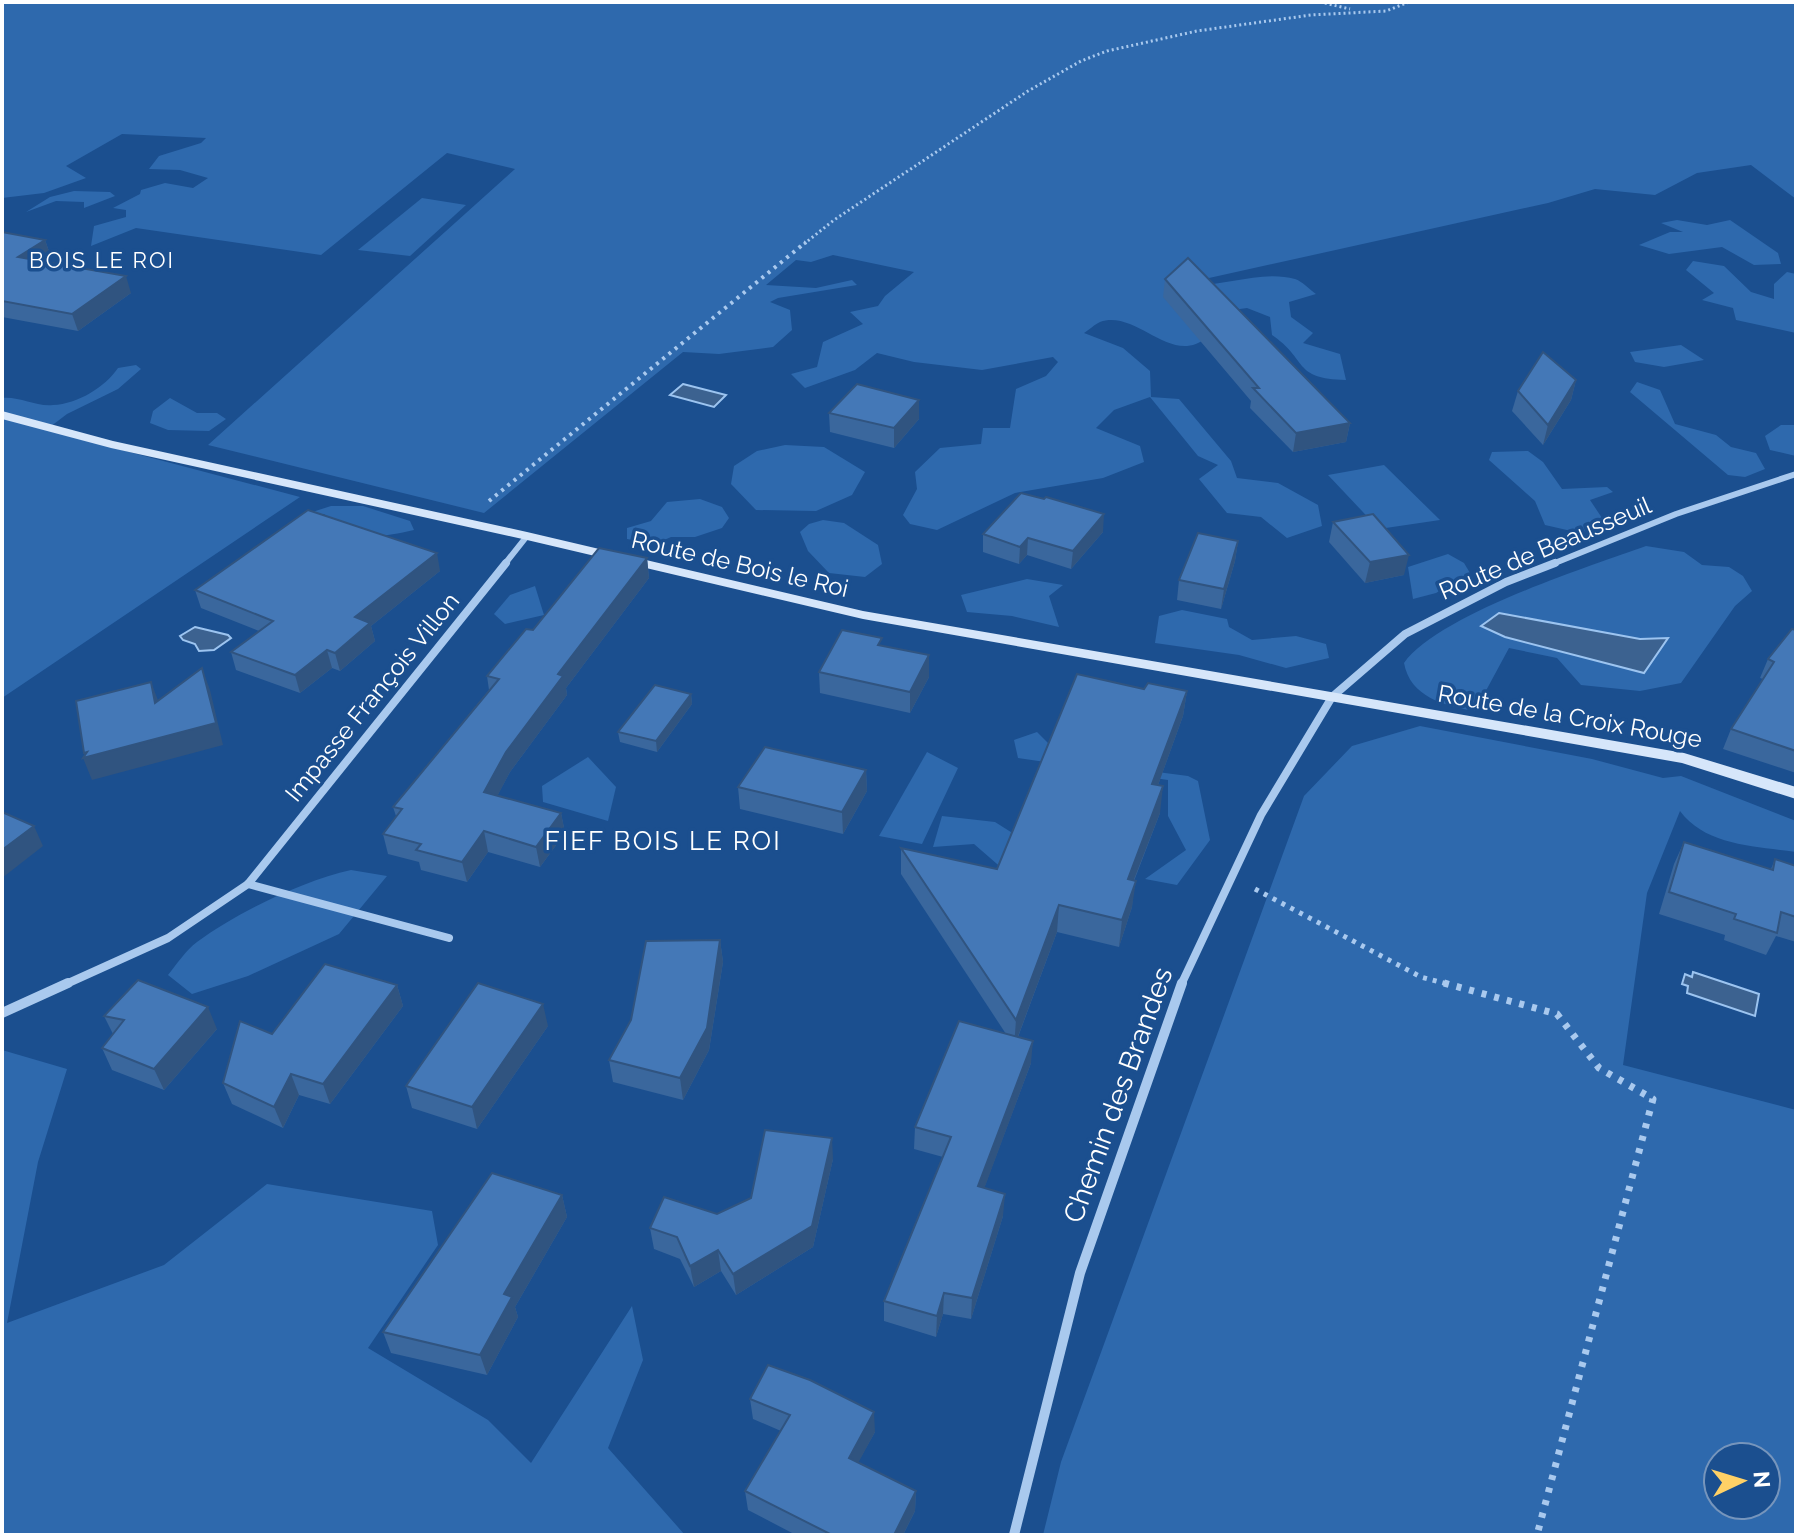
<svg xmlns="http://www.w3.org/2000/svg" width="1798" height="1537" font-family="Raleway,sans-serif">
<rect width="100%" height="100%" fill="#1b4f8f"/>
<g fill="#2e69ad" fill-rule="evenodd">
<path d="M2,2H1796V199L1751,165L1697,173L1655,195L1595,189L1548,203L1182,284C1218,290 1259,269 1295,279C1302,281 1310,290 1316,294L1289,302L1291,317L1313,333L1303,343L1340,354L1346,380C1292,379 1308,359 1272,335L1270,317L1247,308L1226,311C1220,319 1215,330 1207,337C1172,368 1137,309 1100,322C1095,324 1089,330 1084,333L1123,348L1150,371L1151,397L1179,399L1231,461L1237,478L1278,483L1318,505L1322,526L1287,538L1261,517L1227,513L1199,479L1218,465L1198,456L1150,397L1114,410L1096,428L1140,446L1144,462L1103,478L1015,493L937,530L910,524L903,515L917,489L915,472L940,448L981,444L983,428H1010L1016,389L1046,376L1058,362L1053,357L982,370L914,362L877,353L855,370L805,388L791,374L817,367L823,342L863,324L850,312L878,306L885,296L914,272L833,255L811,262L796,260L766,285L816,288L852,280L857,285L778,298L770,302L790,310L792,330L773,347L719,354L683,352L484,513L208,445L515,169L447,153L321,255L136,228L91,246L94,226L126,217V210L113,208L140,194L141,190L165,183L193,188L208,178L180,170L149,169L159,156L201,143L206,138L122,134L66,166L86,178L44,193L2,198Z"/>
<polygon points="74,191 110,192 115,196 84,208 84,202 56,201 26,212 50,197"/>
<polygon points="422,198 466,205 410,256 358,250"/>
<polygon points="1677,220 1707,225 1730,220 1778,253 1781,264 1754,265 1722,247 1669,254 1639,245 1670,232 1683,232 1661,223"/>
<polygon points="1693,261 1724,266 1751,292 1774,299 1774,284 1787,272 1796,274 1796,333 1736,320 1733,308 1702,300 1714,293 1686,270"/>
<polygon points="1681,345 1704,360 1664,367 1635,362 1630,352"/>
<path d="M136,365L141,369L118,389L67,414L46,430L300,497L2,698V398C19,396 36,407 53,405C78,404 105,387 118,368Z"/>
<polygon points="1637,382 1660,390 1675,424 1716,435 1731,447 1756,453 1765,469 1745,477 1728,475 1630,392"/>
<polygon points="170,398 197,413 217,413 226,419 209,431 168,430 150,423 153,411"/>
<polygon points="1781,425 1796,425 1796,456 1770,450 1765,436"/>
<polygon points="785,445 824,447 865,472 852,495 816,511 756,510 731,484 734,466 757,451"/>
<polygon points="1528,451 1543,462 1562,489 1607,487 1613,492 1590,500 1604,521 1603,527 1580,533 1545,525 1535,501 1489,460 1492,452"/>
<polygon points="1384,465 1440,520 1379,529 1328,475"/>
<polygon points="700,499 722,507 729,518 722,528 695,537 671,537 655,544 627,539 627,528 651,521 667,502"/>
<path d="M331,506H363L410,521L414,530C374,539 357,541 324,514L298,524L303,515Z"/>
<polygon points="823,520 844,523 878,545 882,564 865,577 829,573 808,551 800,532 809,524"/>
<path d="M1646,546L1684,552L1702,565L1729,567L1743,576L1752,591L1735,606L1681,683L1640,691L1581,685L1557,658L1509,648L1475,711C1445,706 1410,697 1404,663C1438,615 1587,567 1646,546Z"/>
<polygon points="1448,554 1464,563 1470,573 1436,593 1413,599 1408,567"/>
<polygon points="1027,579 1063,585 1049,596 1059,627 1012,616 967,612 961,595"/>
<polygon points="535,586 544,615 505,624 494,614 510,595"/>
<polygon points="1182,610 1227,619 1229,627 1252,640 1296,636 1326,644 1329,658 1286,668 1239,655 1155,643 1159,616"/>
<path d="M1420,726L1592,759L1663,778L1681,776L1796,821V852C1755,846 1706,846 1680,811L1647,893L1623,1065L1796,1110V1535H1043L1061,1462L1304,796L1352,746ZM1718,1457H1766V1505H1718Z"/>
<polygon points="1037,732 1065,760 1188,776 1198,781 1210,840 1177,885 1145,879 1186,850 1168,816 1168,780 1018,758 1014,740"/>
<polygon points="927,752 958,768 922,844 879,836"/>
<polygon points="588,757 616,787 608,821 543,802 542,786"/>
<polygon points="942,816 995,822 1070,869 1012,877 974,844 933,847"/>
<path d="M351,870L387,876L339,934L248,976L192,994L168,975C177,964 186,950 197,942C238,912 302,881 351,870Z"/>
<polygon points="2,1050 67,1069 38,1162 7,1323 164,1265 267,1184 432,1211 438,1245 368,1348 488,1420 531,1463 632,1306 643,1360 608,1448 685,1535 2,1535"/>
</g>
<g fill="#3c6290" stroke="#9cc4f0" stroke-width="2">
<polygon points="683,384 726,395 714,407 670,395"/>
<polygon points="1499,613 1640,639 1668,638 1644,673 1505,637 1481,626"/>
<polygon points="195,627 228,635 231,638 214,650 199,651 195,644 183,640 180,636"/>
<polygon points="1693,972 1759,994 1755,1016 1687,993 1688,986 1682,984 1685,974 1692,977"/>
</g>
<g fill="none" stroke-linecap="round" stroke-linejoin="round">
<g stroke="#a9c9ee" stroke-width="3" stroke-dasharray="2 3" stroke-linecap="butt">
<polyline points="1320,2 1350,9"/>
<polyline points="804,244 834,220 1028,91 1081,61 1107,51 1197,31 1311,15 1386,11 1409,2"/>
</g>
<polyline stroke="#a9c9ee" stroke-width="4" stroke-dasharray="3 5" stroke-linecap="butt" points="489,501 806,242"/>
<polyline stroke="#a9c9ee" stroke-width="5" stroke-dasharray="4 6" stroke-linecap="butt" points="1255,889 1421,977 1451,985"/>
<polyline stroke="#a9c9ee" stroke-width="7" stroke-dasharray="5 8" stroke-linecap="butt" points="1444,983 1557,1014 1599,1068 1653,1099 1537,1535"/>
<g stroke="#a9c9ee" stroke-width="6">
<polyline points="504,565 527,536"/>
<polyline points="1550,565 1676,514 1796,474"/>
</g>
<g stroke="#a9c9ee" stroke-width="8">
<polyline points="248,884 449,938"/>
<polyline points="64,985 168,938 248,884 506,563"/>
<polyline points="1181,985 1261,815 1332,697 1405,634 1506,582 1555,563"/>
</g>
<g stroke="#a9c9ee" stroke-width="10">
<polyline points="2,1013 68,983"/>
<polyline points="1014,1535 1080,1273 1182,983"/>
</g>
<polygon fill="#d6e6fa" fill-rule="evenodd" points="2,411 113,441 527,532 863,611 1684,753 1796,787 1796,799 1682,763 863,619 527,540 111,448 2,419"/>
</g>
<g fill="#3a679d">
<polygon points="2,232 45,240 51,257 43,262 131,293 78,331 2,317"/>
<polygon points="1165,279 1350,423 1346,442 1293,452 1250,408 1251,401 1163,297"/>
<polygon points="1576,380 1571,400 1543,445 1512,411 1518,391"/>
<polygon points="829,413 919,419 894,448 830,432"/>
<polygon points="1333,522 1404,575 1365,583 1329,542"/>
<polygon points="1103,532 1071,569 1027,555 1019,564 983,552 983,534"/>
<polygon points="1238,541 1235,561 1221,609 1177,600 1179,580"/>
<polygon points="647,558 649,578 566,688 567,695 510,772 497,796 561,813 565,833 540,867 488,852 467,882 421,870 419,862 388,854 383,834 396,816 393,807 489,690 487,676"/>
<polygon points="440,571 371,626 375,641 340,671 332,668 300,693 236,670 231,652 259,631 201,608 195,590"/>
<polygon points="1796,630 1796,773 1723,749 1731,729 1763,679 1760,678 1768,659"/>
<polygon points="882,646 929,677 910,713 820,693 819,672"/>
<polygon points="1187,691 1183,716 1158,785 1160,813 1134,881 1132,907 1119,947 1057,932 1018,1037 1031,1063 984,1188 1003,1216 971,1319 943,1314 936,1337 884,1321 884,1301 943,1157 914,1149 915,1127 1006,1034 901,874 901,848 997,869"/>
<polygon points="691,694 692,704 657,752 620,742 618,732"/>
<polygon points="866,770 867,791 843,834 740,809 738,787"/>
<polygon points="1684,842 1771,869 1775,859 1796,866 1796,942 1776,936 1766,955 1724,940 1725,935 1659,914 1674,864"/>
<polygon points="720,940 723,962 709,1050 683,1100 613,1082 609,1060"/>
<polygon points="397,985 403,1006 330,1104 299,1095 283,1128 232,1104 223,1083 272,1034"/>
<polygon points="104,1016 217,1029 164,1090 112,1070 102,1048 113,1034"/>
<polygon points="548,1026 477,1129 412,1108 406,1086"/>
<polygon points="833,1159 813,1247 736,1295 721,1271 694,1287 680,1259 654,1249 650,1228 717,1214"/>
<polygon points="562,1195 567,1217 515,1307 518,1317 487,1375 391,1353 383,1332"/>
<polygon points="750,1399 875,1432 858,1462 916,1491 915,1511 903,1535 796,1535 748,1510 745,1491 781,1431 753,1419"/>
</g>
<g fill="#305480">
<polygon points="45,240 51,257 24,274 18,257"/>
<polygon points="126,276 131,293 78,331 72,314"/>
<polygon points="1576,380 1571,400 1543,445 1548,425"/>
<polygon points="919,400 919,419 894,448 894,428"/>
<polygon points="1350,423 1346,442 1293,452 1296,433"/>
<polygon points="1104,514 1103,532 1071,569 1073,551"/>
<polygon points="1028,538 1027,555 1019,564 1020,547"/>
<polygon points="1238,541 1235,561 1221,609 1224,589"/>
<polygon points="437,553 440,571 371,626 375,641 340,671 335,653 355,617"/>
<polygon points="1409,555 1404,575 1365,583 1370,562"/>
<polygon points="647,558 649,578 566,688 567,695 510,772 489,812 484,792 506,752 558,674"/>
<polygon points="327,650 332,668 300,693 295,675"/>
<polygon points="929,655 929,677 910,713 910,692"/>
<polygon points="202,668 210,690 223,745 92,780 83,758 86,758 84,753 87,752"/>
<polygon points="151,682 159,703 155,703"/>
<polygon points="1187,691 1183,716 1149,810 1152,784"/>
<polygon points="691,694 692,704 657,752 656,741"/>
<polygon points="866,770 867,791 843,834 842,812"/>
<polygon points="1163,786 1160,813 1124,905 1128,879"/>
<polygon points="561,813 565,833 540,867 536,847"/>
<polygon points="34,826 43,846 2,878 2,850"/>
<polygon points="484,831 488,852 467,882 462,862"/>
<polygon points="1136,881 1132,907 1119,947 1122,920"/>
<polygon points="1059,905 1057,932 1014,1047 1016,1020"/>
<polygon points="720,940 723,962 709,1050 683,1100 680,1078"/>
<polygon points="397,985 403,1006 330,1104 323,1084"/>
<polygon points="543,1004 548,1026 477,1129 472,1107"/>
<polygon points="208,1007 217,1029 164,1090 154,1069"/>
<polygon points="1033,1041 1031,1063 977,1208 978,1186"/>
<polygon points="291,1074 299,1095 283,1128 274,1107"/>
<polygon points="832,1138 833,1159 813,1247 736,1295 733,1274"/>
<polygon points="1005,1194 1003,1216 971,1319 972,1298"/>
<polygon points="562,1195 567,1217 515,1307 518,1317 487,1375 480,1355 504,1294"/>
<polygon points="718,1250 721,1271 694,1287 690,1266"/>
<polygon points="944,1293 943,1314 936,1337 937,1316"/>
<polygon points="874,1412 875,1432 850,1478 849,1458"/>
<polygon points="916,1491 915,1511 903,1535 894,1535"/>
</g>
<g fill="#4478b7" stroke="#305480" stroke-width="2">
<polygon points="2,232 45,240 18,257 126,276 72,314 2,301"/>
<polygon points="1188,258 1350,423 1296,433 1253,388 1259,388 1165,279"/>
<polygon points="1543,352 1576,380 1548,425 1518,391"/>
<polygon points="857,384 919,400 894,428 829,413"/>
<polygon points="1021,493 1044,499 1046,497 1104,514 1073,551 1028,538 1020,547 983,534"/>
<polygon points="308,510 437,553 355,617 370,623 335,653 327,650 295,675 231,652 273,621 195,590"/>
<polygon points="1373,514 1409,555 1370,562 1333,522"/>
<polygon points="1198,533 1238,541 1224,589 1179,580"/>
<polygon points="599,548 647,558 558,674 563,676 506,752 484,792 561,813 536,847 484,831 462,862 416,850 421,844 383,834 402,809 393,807 499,679 487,676 526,629 533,630"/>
<polygon points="1792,629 1796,630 1796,751 1731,729 1774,662 1768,659"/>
<polygon points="842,630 882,638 878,645 929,655 910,692 819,672"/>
<polygon points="202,668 216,723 83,758 87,752 84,753 76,701 151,682 155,703"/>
<polygon points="1077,674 1144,689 1148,683 1187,691 1152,784 1163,786 1128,879 1136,881 1122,920 1059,905 1016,1020 901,848 997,869"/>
<polygon points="655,685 691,694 656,741 618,732"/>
<polygon points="765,747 866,770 842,812 738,787"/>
<polygon points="2,812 34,826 2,850"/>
<polygon points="1684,842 1773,870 1775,859 1796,866 1796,917 1781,912 1777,933 1734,919 1736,914 1669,892"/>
<polygon points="720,940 707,1028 680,1078 609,1060 631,1020 646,941"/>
<polygon points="325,964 397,985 323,1084 291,1074 274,1107 223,1083 240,1021 272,1034"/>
<polygon points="138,980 208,1007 154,1069 102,1048 124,1020 104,1016"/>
<polygon points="478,983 543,1004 472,1107 406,1086"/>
<polygon points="959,1021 1033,1041 978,1186 1005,1194 972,1298 944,1293 937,1316 884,1301 951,1137 915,1127"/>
<polygon points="765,1130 832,1138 812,1226 733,1274 718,1250 690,1266 677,1237 650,1228 664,1197 717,1214 751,1198"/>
<polygon points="492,1173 562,1195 504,1294 512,1297 480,1355 383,1332"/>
<polygon points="768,1365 810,1380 874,1412 849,1458 916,1491 894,1535 832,1535 745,1491 790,1415 750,1399"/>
</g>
<g text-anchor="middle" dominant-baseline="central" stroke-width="7" stroke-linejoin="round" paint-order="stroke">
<g font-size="22" letter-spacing="2" fill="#fff" stroke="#1b4f8f">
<text x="102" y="260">BOIS LE ROI</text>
</g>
<g font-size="24" fill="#fff" stroke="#1b4f8f">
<text transform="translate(1545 548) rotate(-23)">Route de Beausseuil</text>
<text transform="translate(740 564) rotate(13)">Route de Bois le Roi</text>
<text transform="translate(372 697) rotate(-51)">Impasse François Villon</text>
<text transform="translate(1570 716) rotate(10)">Route de la Croix Rouge</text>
</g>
<g font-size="26" letter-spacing="2" fill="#fff" stroke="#1b4f8f">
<text x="663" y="841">FIEF BOIS LE ROI</text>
</g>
<g font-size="28" fill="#fff" stroke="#1b4f8f">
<text transform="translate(1118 1095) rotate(-70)">Chemin des Brandes</text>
</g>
</g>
<rect width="1798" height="1537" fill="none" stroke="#ffffff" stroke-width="8"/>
<g transform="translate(1742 1481) rotate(86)"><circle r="38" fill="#1b4f8f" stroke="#7695bc" stroke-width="2"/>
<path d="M0-6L14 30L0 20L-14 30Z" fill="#ffd166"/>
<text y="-12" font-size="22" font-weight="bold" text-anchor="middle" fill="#ffffff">N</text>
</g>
</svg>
